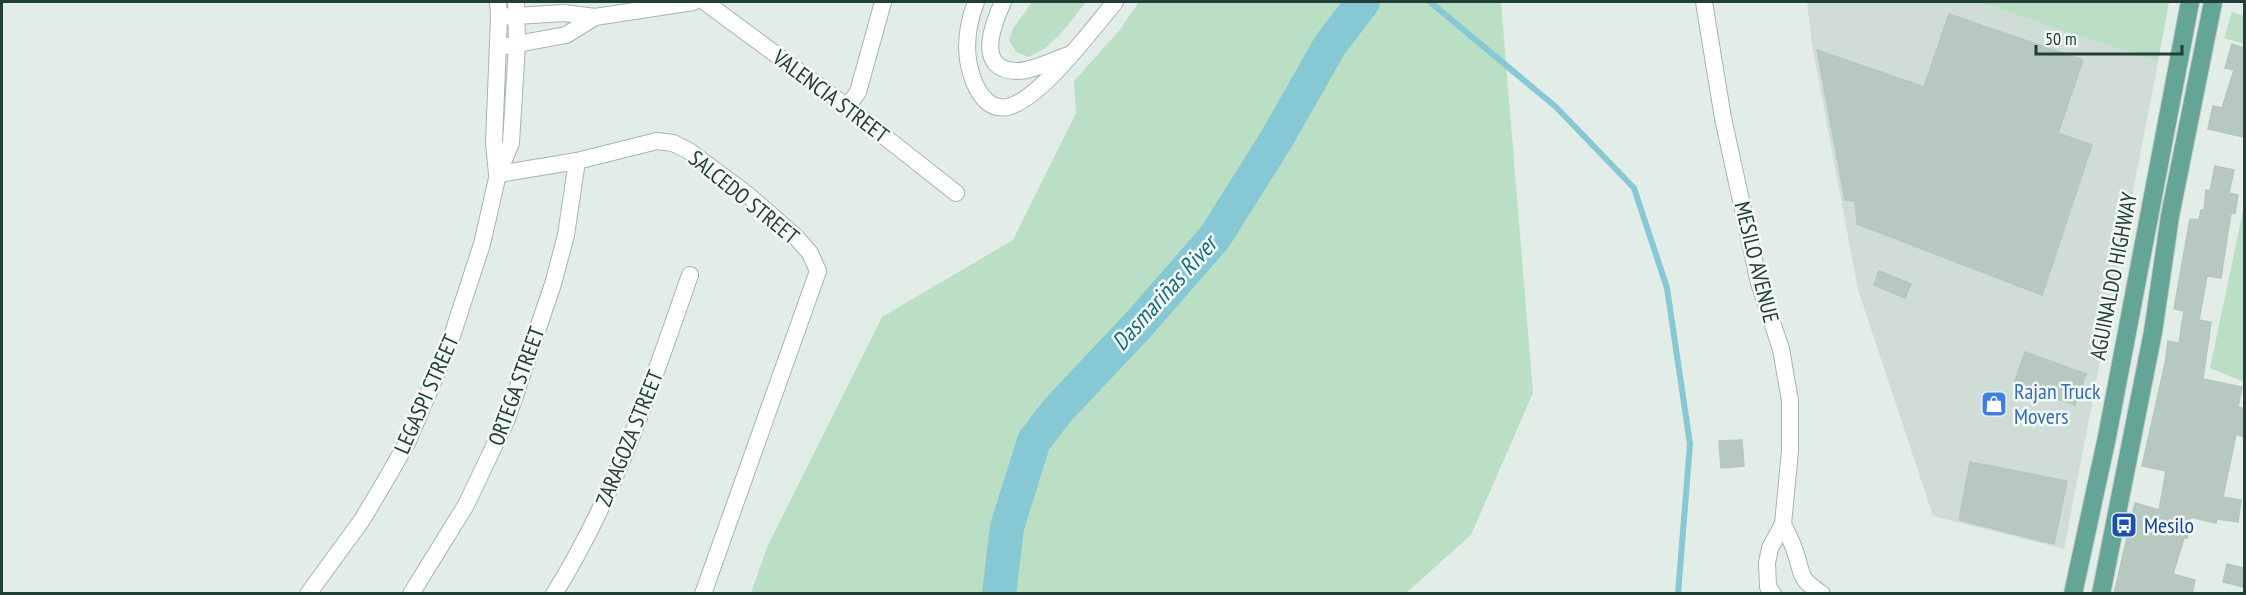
<svg xmlns="http://www.w3.org/2000/svg" width="2246" height="595" font-family="'PT Sans Narrow',sans-serif">
<rect width="100%" height="100%" fill="#e2ede8"/>
<polygon fill="#d0ddd7" points="1807,2 1978,2 2158,62 2064,549 1933,516 1858,290 1812,44"/>
<g fill="#badfc4">
<path d="M1032,2H1086C1070,22 1053,48 1028,57L1016,52L1009,40L1014,27Z"/>
<polygon points="1139,2 1501,2 1533,393 1471,535 1406,593 751,593 767,547 882,317 1013,240 1076,113 1074,81 1118,32"/>
<polygon points="1978,2 2169,2 2158,62"/>
<polygon points="2232,12 2244,16 2244,44 2224,38"/>
<polygon points="2244,206 2244,382 2210,368"/>
</g>
<g fill="none" stroke-linecap="round" stroke-linejoin="round">
<polyline stroke="#87c8d5" stroke-width="6" points="1430,2 1556,107 1634,188 1667,288 1690,444 1678,594"/>
<polyline stroke="#87c8d5" stroke-width="34" points="999,594 1007,527 1034,441 1058,410 1139,324 1215,237 1276,140 1330,45 1363,2"/>
</g>
<g fill="#b7c8c1" stroke="#b4c7bf" stroke-width="1.5">
<polygon points="1949,14 2083,60 2058,133 2092,145 2042,295 1857,224 1855,201 1845,200 1817,50 1924,87"/>
<polygon points="2232,44 2244,48 2244,137 2208,129 2213,106 2222,108 2234,70 2225,68"/>
<polygon points="2215,166 2234,170 2229,193 2238,195 2235,213 2231,213 2221,278 2207,276 2199,320 2211,322 2203,379 2242,387 2238,407 2244,409 2244,437 2236,434 2223,497 2241,500 2238,522 2217,519 2216,523 2191,517 2187,538 2184,538 2173,574 2195,580 2192,594 2114,594 2135,503 2159,510 2166,471 2142,466 2165,364 2168,341 2179,343 2184,311 2174,309 2190,219 2199,220 2201,210 2204,210 2206,190 2210,191"/>
<polygon points="1879,271 1911,284 1905,298 1874,285"/>
<polygon points="2025,352 2086,374 2075,405 2014,384"/>
<polygon points="1742,440 1744,466 1721,468 1719,441"/>
<polygon points="1970,462 2067,481 2054,544 1959,520"/>
<polygon points="2227,564 2244,568 2244,587 2223,582"/>
</g>
<g fill="none" stroke-linecap="round" stroke-linejoin="round">
<g stroke="#a4b5af" stroke-width="18">
<g id="minor">
<polyline points="705,2 847,107 956,193"/>
<path d="M976,2C966,28 963,55 974,82C980,96 990,110 1007,107C1039,101 1094,27 1115,2"/>
<path d="M1003,2C993,24 974,71 1018,71C1032,71 1056,59 1071,54"/>
<polyline points="1704,2 1723,118 1759,283 1781,349 1790,401 1790,451 1783,524 1770,548 1767,563 1768,587 1773,594"/>
<polyline points="499,17 564,13 595,17 693,2"/>
<polyline points="506,46 566,35 595,17"/>
<polyline points="847,107 858,92 883,2"/>
<polyline points="497,174 494,143 499,17 498,2"/>
<polyline points="498,174 577,161 657,141 673,143 689,151 748,195 795,236 810,253 818,271 703,594"/>
<path d="M1783,524C1787,533 1792,542 1795,551C1803,575 1798,578 1822,594"/>
<polyline points="308,594 362,520 387,478 408,441 450,342 482,244 498,174 511,143 517,45 516,2"/>
<polyline points="411,594 466,505 507,419 553,284 566,235 577,161"/>
<path d="M554,594C617,493 651,386 690,275"/>
</g>
</g>
<g stroke="#c1c9c7" stroke-width="20">
<g id="primary">
<polyline points="2073,594 2107,437 2190,2"/>
<polyline points="2101,594 2153,332 2170,216 2213,2"/>
</g>
</g>
<use href="#minor" stroke="#fff" stroke-width="16"/>
<use href="#primary" stroke="#64a595" stroke-width="18"/>
</g>
<defs>
<g id="shop-square" transform="scale(1.35)"><rect x="-9" y="-9" width="18" height="18" rx="4" fill="#3f7fe0" stroke="#f3f9f6"/><path d="M-5-2.5h2.3a2.7 3.5 0 0 1 5.4 0H5L5.5 6h-11ZM-1.5-2.5h3a1.5 2.3 0 0 0-3 0Z" fill="#fff"/></g>
<g id="bus-square" transform="scale(1.35)"><rect x="-9" y="-9" width="18" height="18" rx="4" fill="#1a4fb4" stroke="#f3f9f6"/><path d="M-5-6H5V4H4V6H2V4H-2V6H-4V4H-5ZM-3.5-4V0h7V-4ZM-3.5 1.2v1.5H-2V1.2ZM2 1.2v1.5H3.5V1.2Z" fill="#fff"/></g>
</defs>
<g fill-rule="evenodd">
<use href="#shop-square" x="1994" y="404"/>
<use href="#bus-square" x="2124" y="525"/>
</g>
<g text-anchor="middle" dominant-baseline="central" stroke-width="5" stroke-linejoin="round" paint-order="stroke">
<g font-size="22" fill="#213f37" stroke="#f3f9f6">
<text transform="translate(831 96) rotate(37)">VALENCIA STREET</text>
<text transform="translate(744 197) rotate(39)">SALCEDO STREET</text>
<text transform="translate(1757 262) rotate(76)">MESILO AVENUE</text>
<text transform="translate(2113 276) rotate(-79)">AGUINALDO HIGHWAY</text>
<text transform="translate(516 386) rotate(-70)">ORTEGA STREET</text>
<text transform="translate(426 394) rotate(-66)">LEGASPI STREET</text>
<text transform="translate(629 438) rotate(-68)">ZARAGOZA STREET</text>
</g>
<g font-size="22" fill="#366cbe" stroke="#f3f9f6" text-anchor="start">
<text x="2014" y="391">Rajan Truck<tspan x="2014" dy="25">Movers</tspan></text>
</g>
<g font-size="22" fill="#164399" stroke="#f3f9f6" text-anchor="start">
<text x="2144" y="525">Mesilo</text>
</g>
<g font-size="24" font-style="italic" fill="#186d7e" stroke="#f3f9f6">
<text transform="translate(1164 293) rotate(-48)">Dasmariñas River</text>
</g>
</g>
<rect width="2246" height="595" fill="none" stroke="#213f37" stroke-width="6"/>
<path d="M2036 45v9h146v-9" fill="none" stroke="#213f37" stroke-width="3"/>
<text x="2045" y="45" font-size="18" fill="#213f37" stroke="#f3f9f6" stroke-width="4.5" paint-order="stroke">50 m</text>
</svg>
